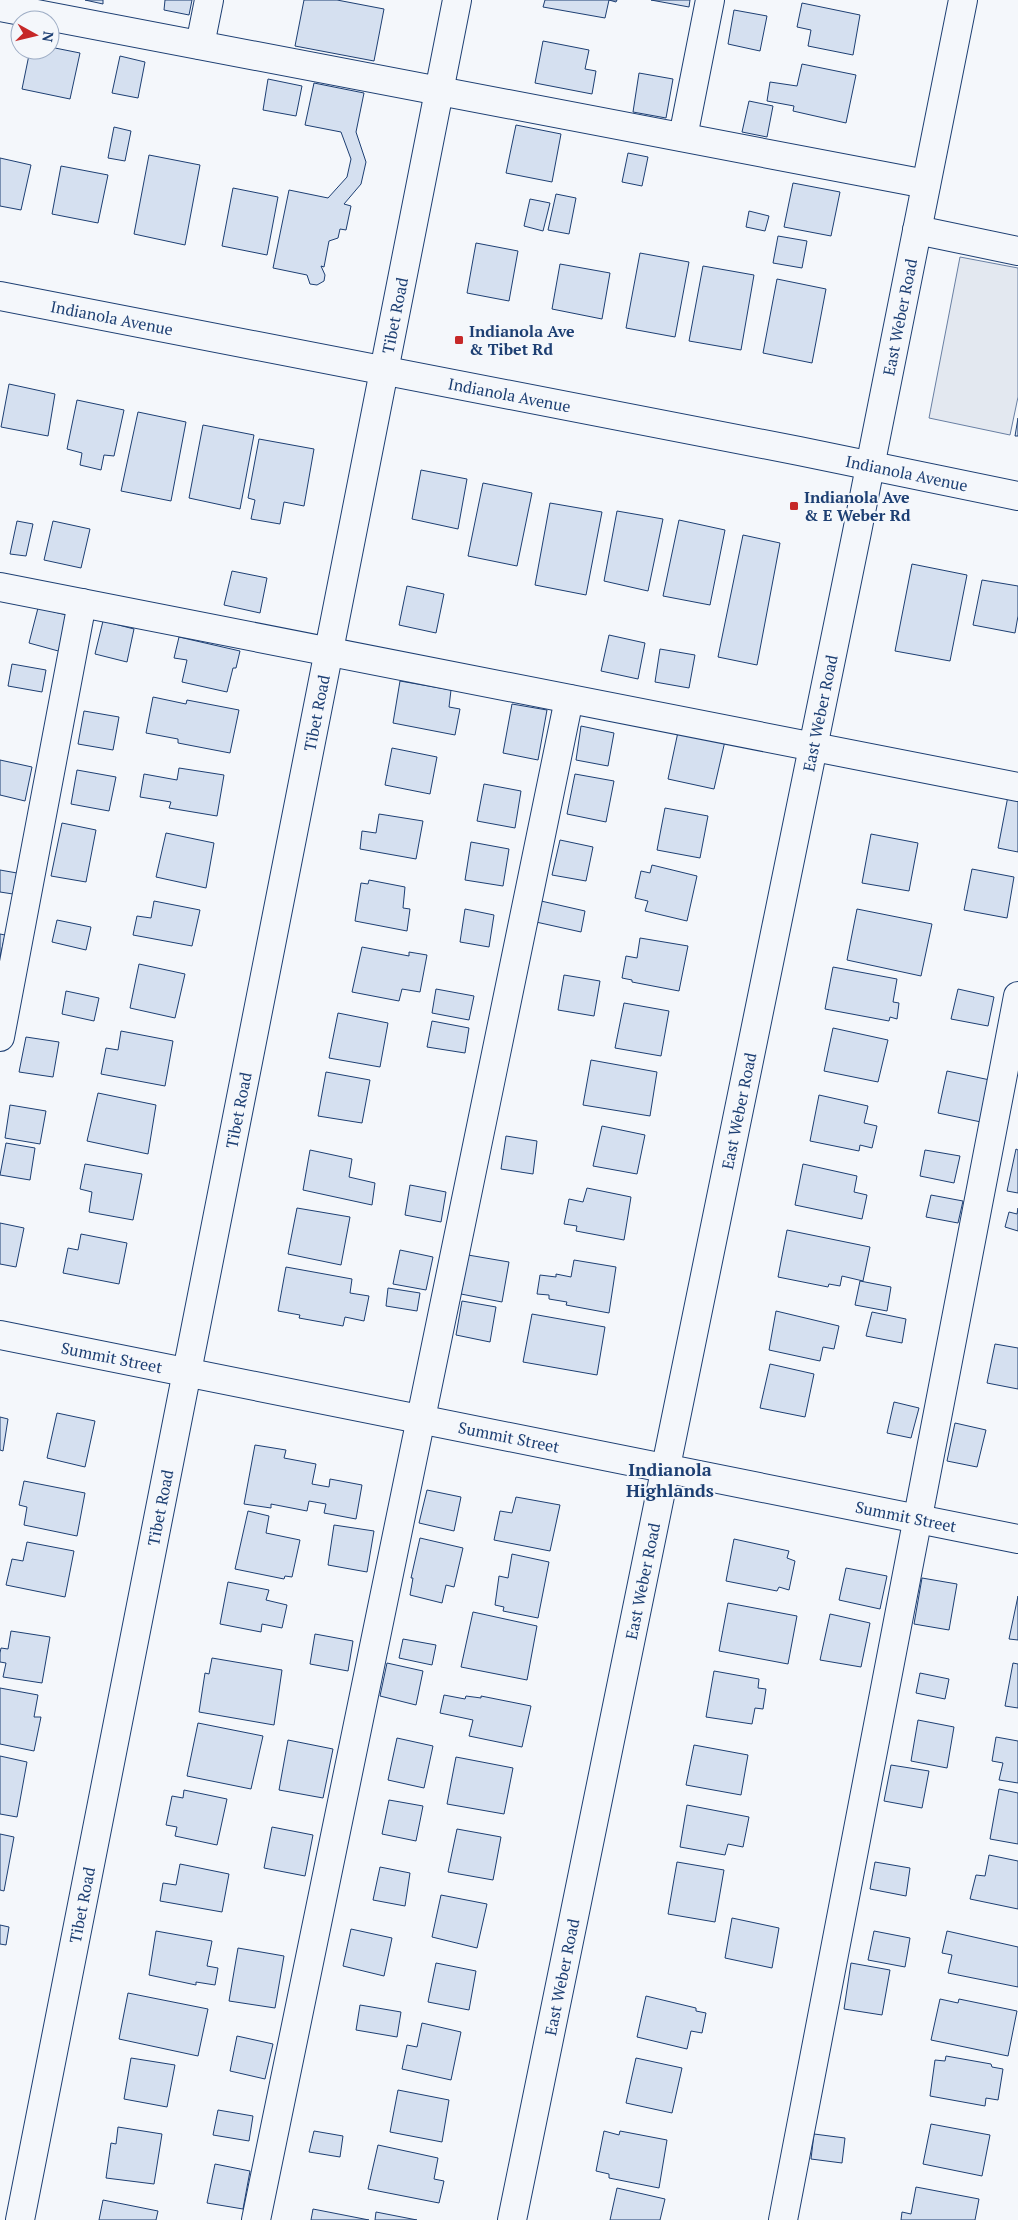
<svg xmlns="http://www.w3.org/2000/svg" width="1018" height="2220" font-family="'PT Serif',serif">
<rect width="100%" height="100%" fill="#f4f7fb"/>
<polygon fill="#e3e8f0" stroke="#687fa3" points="960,257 1018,268 1018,397 1010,435 929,418"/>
<g fill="#d5e0f0" stroke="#1d3f73">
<polygon points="85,0 103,0 103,4"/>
<polygon points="165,0 192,0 189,15 164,10"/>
<polygon points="304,0 337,0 384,9 374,61 295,46"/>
<polygon points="545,0 617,0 616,2 609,0 605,18 543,7"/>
<polygon points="651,0 690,0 689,7"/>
<polygon points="802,3 860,15 853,55 808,46 811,30 797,27"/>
<polygon points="734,10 767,16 760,51 728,44"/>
<polygon points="543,41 589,50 585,69 596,71 592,94 535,83"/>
<polygon points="50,47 80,53 70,99 22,89 30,50 50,50"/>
<polygon points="120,56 145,62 138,98 112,93"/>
<polygon points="802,64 856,75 846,123 793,111 794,106 767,101 770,82 797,86"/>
<polygon points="639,73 673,79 666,118 633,112"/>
<polygon points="268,79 302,86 296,116 263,110"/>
<polygon points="314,83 364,93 356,132 366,162 361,184 344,204 351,206 346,230 340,229 338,238 329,241 324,267 321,266 325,275 324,281 317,285 310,284 307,275 273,268 289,190 328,198 347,177 351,159 341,132 305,125"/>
<polygon points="749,101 773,106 767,137 742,132"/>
<polygon points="516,125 561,134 552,182 506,173"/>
<polygon points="114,127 131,131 125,161 108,158"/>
<polygon points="628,153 648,157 642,186 622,182"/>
<polygon points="149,155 200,165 185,245 134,234"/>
<polygon points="0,158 31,165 21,210 0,206"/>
<polygon points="61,166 108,175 98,223 52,214"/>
<polygon points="793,183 840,192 831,236 784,227"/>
<polygon points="233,188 278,197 267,255 222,246"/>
<polygon points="556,194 576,198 569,234 548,230"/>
<polygon points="530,199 550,203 543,231 524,226"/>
<polygon points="749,211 769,216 765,231 746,227"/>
<polygon points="778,236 807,241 802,268 773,263"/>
<polygon points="476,243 518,251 509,301 467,293"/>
<polygon points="640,253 689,262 675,337 626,328"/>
<polygon points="560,264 610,273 602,319 552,309"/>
<polygon points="703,266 754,275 741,350 689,341"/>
<polygon points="777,279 826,289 812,363 763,353"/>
<polygon points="9,384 55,394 48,436 1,427"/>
<polygon points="77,400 124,410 114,456 104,455 101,470 80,465 82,453 67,449"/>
<polygon points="138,412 186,422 171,501 121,491"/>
<polygon points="1018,418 1018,436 1015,436"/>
<polygon points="203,425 254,435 240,509 189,498"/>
<polygon points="259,439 314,449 304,506 284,502 280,524 251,519 255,500 248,498"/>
<polygon points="421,470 467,479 458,529 412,519"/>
<polygon points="483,483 532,493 517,566 468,556"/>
<polygon points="550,503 602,512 586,595 535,585"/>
<polygon points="617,511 663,519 648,591 604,581"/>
<polygon points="679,520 725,530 710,605 663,596"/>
<polygon points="17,521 33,524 26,556 10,554"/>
<polygon points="53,521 90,529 81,568 44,560"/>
<polygon points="743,535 780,543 757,665 718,657"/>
<polygon points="912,564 967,575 950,661 895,651"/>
<polygon points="232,571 267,578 260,613 224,605"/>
<polygon points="982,580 1018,586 1018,616 1015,633 973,625"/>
<polygon points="407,586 444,594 436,633 399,625"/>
<polygon points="38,608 71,616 62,652 29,643"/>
<polygon points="103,621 134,629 127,662 95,654"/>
<polygon points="609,635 645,643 638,679 601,671"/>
<polygon points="179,637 240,651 236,668 233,668 227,692 182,682 187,660 174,658"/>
<polygon points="660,649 695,655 689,688 655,682"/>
<polygon points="12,664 46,670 42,692 8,686"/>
<polygon points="400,681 451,690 449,707 460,709 455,735 393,723"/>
<polygon points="153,697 186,704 187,700 239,710 230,753 178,743 178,739 146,733"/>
<polygon points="512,704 547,710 538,760 503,753"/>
<polygon points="84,711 119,717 113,750 78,744"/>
<polygon points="581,726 614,733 608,766 576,760"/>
<polygon points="678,732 725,741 714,789 668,779"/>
<polygon points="392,748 437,757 430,794 385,785"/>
<polygon points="0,760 32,767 25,801 0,795"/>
<polygon points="179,768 224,775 217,816 169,808 171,802 140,797 144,774 177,780"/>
<polygon points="77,770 116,777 109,811 71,804"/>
<polygon points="575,774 614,781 606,822 567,814"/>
<polygon points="484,784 521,791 515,828 477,821"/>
<polygon points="1008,796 1018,798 1018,852 998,848"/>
<polygon points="665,808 708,816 700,858 657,850"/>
<polygon points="379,814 423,821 416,859 360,849 362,831 376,833"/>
<polygon points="62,823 96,830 86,882 51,876"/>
<polygon points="166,833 214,843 206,888 156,877"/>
<polygon points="871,834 918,843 909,891 862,883"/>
<polygon points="560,840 593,847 586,881 552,875"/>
<polygon points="471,842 509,849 503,886 465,880"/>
<polygon points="652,865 697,876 687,921 645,911 648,901 635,898 641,871 650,873"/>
<polygon points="972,869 1014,877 1007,918 964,910"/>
<polygon points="0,870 17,873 13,894 0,892"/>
<polygon points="369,880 405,887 403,908 410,909 407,931 355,921 361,883 368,884"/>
<polygon points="154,901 200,910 192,946 133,935 137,916 151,918"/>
<polygon points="541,901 585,911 581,932 536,922"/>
<polygon points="465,909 494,915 489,947 460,942"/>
<polygon points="857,909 932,924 921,976 847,960"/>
<polygon points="57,920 91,927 86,950 52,942"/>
<polygon points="0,934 5,935 0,958"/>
<polygon points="640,938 688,946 679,991 632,982 632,980 622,978 626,956 637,958"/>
<polygon points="362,947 409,956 409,952 427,955 420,992 402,989 399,1001 352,992"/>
<polygon points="139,964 185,974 175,1018 130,1008"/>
<polygon points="833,967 897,979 893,1002 899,1003 897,1019 890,1017 889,1021 825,1009"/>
<polygon points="564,975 600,981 594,1016 558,1010"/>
<polygon points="436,989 474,996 469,1020 432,1013"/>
<polygon points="958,989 994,997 988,1026 951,1019"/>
<polygon points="66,991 99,998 94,1021 62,1014"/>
<polygon points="624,1003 669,1011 661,1056 615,1048"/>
<polygon points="338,1013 388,1023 380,1067 329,1058"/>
<polygon points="432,1021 469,1028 465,1053 427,1047"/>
<polygon points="833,1028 888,1040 878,1082 824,1071"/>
<polygon points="121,1031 173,1041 165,1086 101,1074 106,1048 118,1050"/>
<polygon points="26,1037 59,1042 53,1077 19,1072"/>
<polygon points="591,1060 657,1072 650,1116 583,1105"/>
<polygon points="947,1071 990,1080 981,1122 938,1113"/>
<polygon points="326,1072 370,1080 362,1123 318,1116"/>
<polygon points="98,1093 156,1105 148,1154 87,1141"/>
<polygon points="819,1095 868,1106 864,1123 877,1126 872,1148 860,1145 859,1151 810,1141"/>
<polygon points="10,1105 46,1111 40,1144 5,1138"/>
<polygon points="602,1126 645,1135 637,1174 593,1166"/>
<polygon points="506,1136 537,1141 533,1174 501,1169"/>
<polygon points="6,1143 35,1148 30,1180 0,1175"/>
<polygon points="1016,1149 1018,1150 1018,1193 1007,1191"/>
<polygon points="310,1150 352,1159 349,1177 375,1183 372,1205 303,1190"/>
<polygon points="925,1150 960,1156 954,1183 920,1176"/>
<polygon points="85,1164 142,1174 133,1220 89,1212 92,1192 80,1189"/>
<polygon points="803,1164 857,1176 854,1192 867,1195 862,1219 795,1205"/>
<polygon points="410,1185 446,1192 441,1222 405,1215"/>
<polygon points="587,1188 631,1197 624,1240 576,1231 577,1226 564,1224 569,1199 583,1202"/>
<polygon points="931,1195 963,1201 958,1223 926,1217"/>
<polygon points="297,1208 350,1217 341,1265 288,1254"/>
<polygon points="1018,1208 1018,1231 1005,1227 1009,1212 1017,1214"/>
<polygon points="0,1223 24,1228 16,1267 0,1264"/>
<polygon points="787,1230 870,1247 863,1281 842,1276 840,1286 829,1284 828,1287 778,1277"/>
<polygon points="81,1234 127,1243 119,1284 63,1273 68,1248 78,1250"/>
<polygon points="400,1250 433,1257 426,1290 393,1284"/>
<polygon points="468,1255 509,1262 502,1302 461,1294"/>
<polygon points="574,1260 616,1267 609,1313 566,1305 567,1302 549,1299 549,1295 537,1294 540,1275 556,1277 556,1274 571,1277"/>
<polygon points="286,1267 352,1279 350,1293 369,1296 364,1321 345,1317 343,1326 299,1318 300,1315 278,1311"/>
<polygon points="860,1281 891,1287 887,1311 855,1305"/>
<polygon points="388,1288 420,1293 417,1311 386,1306"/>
<polygon points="462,1301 496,1307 490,1342 456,1335"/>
<polygon points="776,1311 839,1326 834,1349 823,1347 820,1361 769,1350"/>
<polygon points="872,1312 906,1319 902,1343 866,1336"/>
<polygon points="532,1314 605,1327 597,1375 523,1362"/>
<polygon points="995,1344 1018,1348 1018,1389 987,1383"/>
<polygon points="770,1364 814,1374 805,1417 760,1408"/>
<polygon points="894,1402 919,1408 911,1438 887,1433"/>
<polygon points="57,1413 95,1421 85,1467 47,1458"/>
<polygon points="0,1417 8,1419 3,1451 0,1450"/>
<polygon points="955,1423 986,1430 977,1467 947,1461"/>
<polygon points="255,1445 286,1450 284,1458 316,1464 312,1484 329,1487 330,1479 362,1485 356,1519 324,1513 326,1504 309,1501 307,1511 271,1504 271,1508 244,1504"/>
<polygon points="24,1481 85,1493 77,1536 24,1525 27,1507 19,1505"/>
<polygon points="427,1490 461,1497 454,1531 419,1523"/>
<polygon points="516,1497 560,1505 550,1551 494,1540 500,1511 512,1513"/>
<polygon points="248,1511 269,1516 266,1533 300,1540 292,1577 285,1576 284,1579 235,1569"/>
<polygon points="334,1525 374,1531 367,1572 328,1565"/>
<polygon points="420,1538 463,1548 454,1587 446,1585 442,1603 410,1595 413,1578 411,1578"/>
<polygon points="734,1539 789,1551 787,1558 795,1561 789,1590 779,1587 777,1591 726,1581"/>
<polygon points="27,1542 74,1551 65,1597 6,1585 12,1559 23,1561"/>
<polygon points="512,1554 549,1562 538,1618 503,1611 504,1607 495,1605 499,1576 508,1578"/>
<polygon points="846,1568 887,1576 880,1609 839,1600"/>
<polygon points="922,1578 957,1584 949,1630 914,1624"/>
<polygon points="228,1582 269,1590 266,1600 287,1605 282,1628 262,1624 261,1632 220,1624"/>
<polygon points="1018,1596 1018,1640 1009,1639"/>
<polygon points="728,1603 797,1616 788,1664 719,1651"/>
<polygon points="473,1612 537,1626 527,1680 461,1667"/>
<polygon points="830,1614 870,1623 861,1667 820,1660"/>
<polygon points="11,1631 50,1637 42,1683 3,1677 6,1663 0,1662 0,1653 1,1648 8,1649"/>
<polygon points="315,1634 353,1641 348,1671 310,1664"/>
<polygon points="403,1639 436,1645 432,1665 399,1658"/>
<polygon points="212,1658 282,1670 274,1725 199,1712 205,1673 209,1674"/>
<polygon points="387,1663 423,1671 416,1705 380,1696"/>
<polygon points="1013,1663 1018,1664 1018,1708 1005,1706"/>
<polygon points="714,1671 759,1679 758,1688 766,1689 763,1709 755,1708 752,1724 706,1717"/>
<polygon points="920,1673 949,1679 945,1699 916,1693"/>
<polygon points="0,1688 38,1695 34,1717 41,1717 34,1751 0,1744"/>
<polygon points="444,1695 465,1699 466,1696 481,1698 481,1696 531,1706 522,1747 469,1736 473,1720 440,1713"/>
<polygon points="918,1720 954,1727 947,1768 911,1761"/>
<polygon points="198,1723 263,1736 251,1789 187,1776"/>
<polygon points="996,1737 1018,1741 1018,1783 999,1780 1003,1763 992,1761"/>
<polygon points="397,1738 433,1746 424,1788 388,1780"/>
<polygon points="288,1740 333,1749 323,1798 279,1790"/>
<polygon points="694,1745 748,1755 741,1795 686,1785"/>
<polygon points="0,1756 27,1762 17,1817 0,1814"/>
<polygon points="456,1757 513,1768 504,1814 447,1804"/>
<polygon points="891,1765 929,1771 922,1808 884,1801"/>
<polygon points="999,1789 1018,1793 1018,1844 990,1839"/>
<polygon points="184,1790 227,1799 217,1845 175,1836 177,1827 166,1825 172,1796 183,1798"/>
<polygon points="389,1800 423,1806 416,1841 382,1834"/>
<polygon points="687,1805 749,1817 743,1847 728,1844 725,1855 680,1847"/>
<polygon points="272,1827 313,1835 305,1876 264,1868"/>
<polygon points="457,1829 501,1837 493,1880 448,1872"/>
<polygon points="0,1834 14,1837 4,1891 0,1890"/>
<polygon points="989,1855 1018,1861 1018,1909 970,1899 976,1875 985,1876"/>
<polygon points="677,1862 724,1870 715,1922 668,1914"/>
<polygon points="875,1862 910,1868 906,1896 870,1889"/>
<polygon points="180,1864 229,1874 222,1912 160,1901 163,1883 176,1885"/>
<polygon points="380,1867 410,1873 405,1906 373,1900"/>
<polygon points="441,1895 487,1904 477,1948 432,1937"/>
<polygon points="732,1918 779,1928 772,1968 725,1958"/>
<polygon points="0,1925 9,1927 6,1945 0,1944"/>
<polygon points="351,1929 392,1938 384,1976 343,1966"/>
<polygon points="156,1931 212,1941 207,1966 218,1968 215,1985 196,1982 196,1985 149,1975"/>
<polygon points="874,1931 910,1938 905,1967 868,1960"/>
<polygon points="947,1931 1018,1947 1018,1987 948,1973 952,1955 942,1953"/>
<polygon points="238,1948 284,1956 275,2008 229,2001"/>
<polygon points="436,1963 476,1971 469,2010 428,2002"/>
<polygon points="851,1963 890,1970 882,2015 844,2009"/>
<polygon points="128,1993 208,2009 198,2056 119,2039"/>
<polygon points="646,1996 696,2008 696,2011 706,2013 702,2033 691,2031 687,2049 637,2037"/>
<polygon points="940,1999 958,2003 959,1999 1017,2011 1008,2056 931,2040"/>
<polygon points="360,2005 401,2012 397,2037 356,2030"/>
<polygon points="422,2023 461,2032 451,2080 402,2069 407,2045 417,2047"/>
<polygon points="237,2036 273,2044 265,2079 230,2071"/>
<polygon points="946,2056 991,2064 992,2067 1003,2069 998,2100 986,2098 985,2106 930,2096 935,2060 945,2061"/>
<polygon points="131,2058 175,2065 167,2107 124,2099"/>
<polygon points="636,2058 682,2068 672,2113 626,2103"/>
<polygon points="398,2090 449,2100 442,2142 390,2132"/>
<polygon points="218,2110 253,2116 249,2141 213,2135"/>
<polygon points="931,2124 990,2135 982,2176 923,2164"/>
<polygon points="118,2127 162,2134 154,2184 106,2178 111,2143 116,2144"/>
<polygon points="314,2131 343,2136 340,2157 309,2152"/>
<polygon points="604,2131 619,2135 620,2131 667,2140 659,2188 609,2178 609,2174 596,2171"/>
<polygon points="814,2134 845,2138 842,2163 811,2159"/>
<polygon points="378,2145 438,2158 434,2179 444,2181 439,2203 368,2189"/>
<polygon points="215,2164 250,2171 243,2209 207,2203"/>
<polygon points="916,2187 979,2199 975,2220 901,2220 902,2212 911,2214"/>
<polygon points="617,2188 665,2199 660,2220 610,2220"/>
<polygon points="103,2200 158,2211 156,2220 99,2220"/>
<polygon points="313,2209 369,2220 311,2220"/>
<polygon points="376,2212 417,2220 375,2220"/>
</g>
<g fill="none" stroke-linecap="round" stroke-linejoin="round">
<g stroke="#1d3f73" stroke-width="30">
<g id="minor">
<polyline points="0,7 926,184"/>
<polyline points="200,45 209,0"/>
<polyline points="683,137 710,0"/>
<polyline points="917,230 1018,251"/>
<polyline points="0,587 1018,787"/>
<polyline points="0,1037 82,603"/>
<path id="s1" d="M0,1335L1018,1539"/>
<path id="s2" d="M20,2220L457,0"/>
<polyline points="256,2220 569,699"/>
<path id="s3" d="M512,2220L857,532L963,0"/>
<polyline points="783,2220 1018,996"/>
</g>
</g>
<g stroke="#1d3f73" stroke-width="30">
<g id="major">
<path id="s4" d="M0,296L799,451L1018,496"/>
</g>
</g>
<use href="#minor" stroke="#f4f7fb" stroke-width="28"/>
<use href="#major" stroke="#f4f7fb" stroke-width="28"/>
</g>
<g fill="#c62828" stroke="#f4f7fb" stroke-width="2">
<rect x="454" y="335" width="10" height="10" rx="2.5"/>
<rect x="789" y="501" width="10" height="10" rx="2.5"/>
</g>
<g text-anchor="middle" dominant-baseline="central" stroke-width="4" stroke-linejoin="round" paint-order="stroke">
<g font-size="16" fill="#1d3f73" stroke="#f4f7fb">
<text stroke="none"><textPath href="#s2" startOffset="1941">Tibet Road</textPath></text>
<text stroke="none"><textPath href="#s3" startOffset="1942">East Weber Road</textPath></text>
<text stroke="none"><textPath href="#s4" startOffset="114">Indianola Avenue</textPath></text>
<text stroke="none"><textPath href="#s4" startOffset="519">Indianola Avenue</textPath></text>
<text stroke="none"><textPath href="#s4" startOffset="924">Indianola Avenue</textPath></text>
<text stroke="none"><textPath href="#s2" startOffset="1536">Tibet Road</textPath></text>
<text stroke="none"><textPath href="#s3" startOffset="1538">East Weber Road</textPath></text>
<text stroke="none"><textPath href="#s2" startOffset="1131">Tibet Road</textPath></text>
<text stroke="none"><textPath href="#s3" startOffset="1132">East Weber Road</textPath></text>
<text stroke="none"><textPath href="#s1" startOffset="114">Summit Street</textPath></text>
<text stroke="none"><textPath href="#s1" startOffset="519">Summit Street</textPath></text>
<text stroke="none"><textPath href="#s2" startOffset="726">Tibet Road</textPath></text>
<text stroke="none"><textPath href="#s1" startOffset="924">Summit Street</textPath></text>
<text stroke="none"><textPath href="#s3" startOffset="652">East Weber Road</textPath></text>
<text stroke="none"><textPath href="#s2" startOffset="321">Tibet Road</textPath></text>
<text stroke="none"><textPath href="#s3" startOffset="248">East Weber Road</textPath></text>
</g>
<g font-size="16" font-weight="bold" fill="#1d3f73" stroke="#f4f7fb" text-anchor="start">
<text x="469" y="331">Indianola Ave<tspan x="469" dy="18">&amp; Tibet Rd</tspan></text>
<text x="804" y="497">Indianola Ave<tspan x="804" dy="18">&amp; E Weber Rd</tspan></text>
</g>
<g font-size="18" font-weight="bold" fill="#1d3f73" stroke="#f4f7fb">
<text x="670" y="1469">Indianola<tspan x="670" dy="21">Highlands</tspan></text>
</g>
</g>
<g transform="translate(35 35) rotate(98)"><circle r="24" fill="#f4f7fb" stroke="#9eadc5"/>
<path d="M0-4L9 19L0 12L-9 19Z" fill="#c62828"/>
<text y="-8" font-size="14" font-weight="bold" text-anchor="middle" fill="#1d3f73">N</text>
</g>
</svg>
